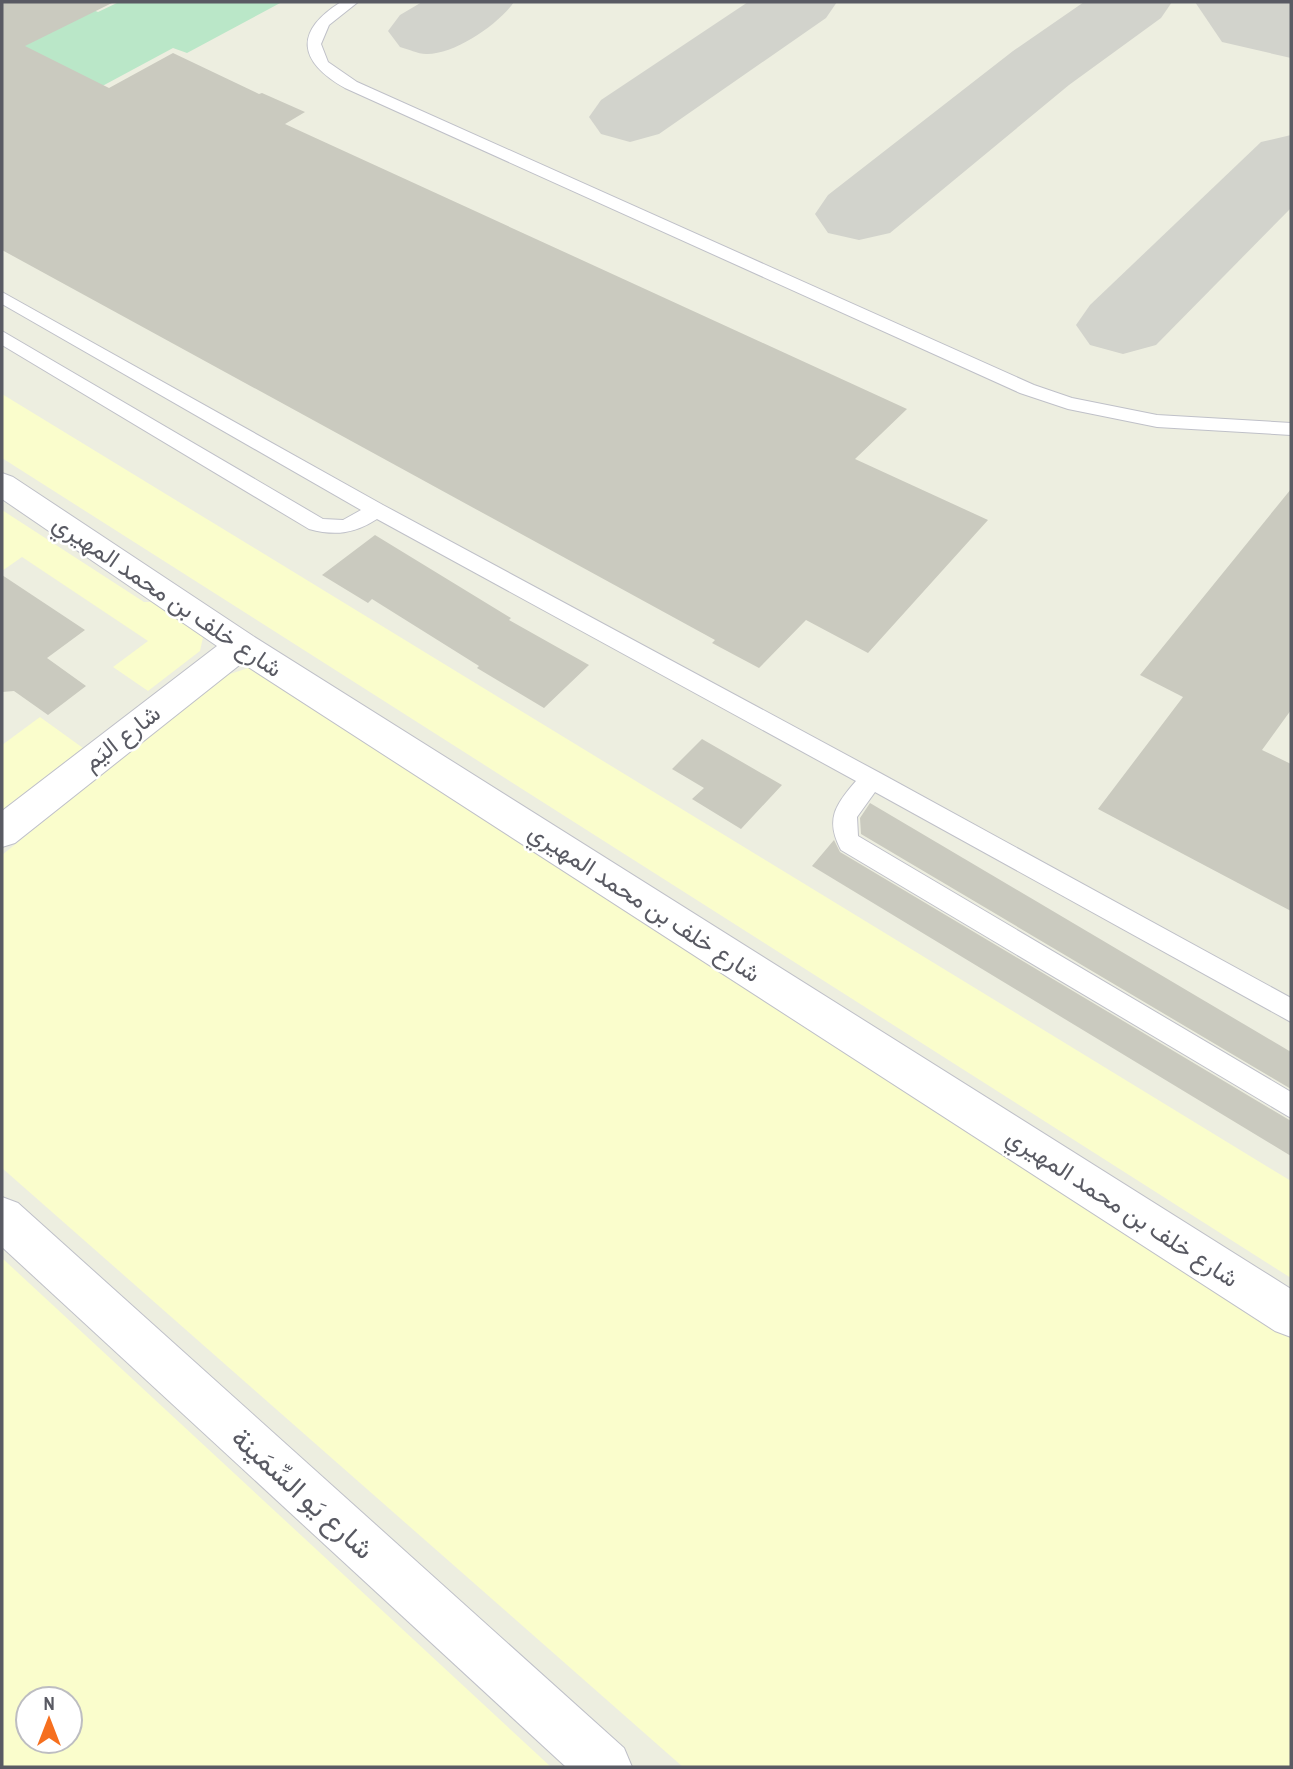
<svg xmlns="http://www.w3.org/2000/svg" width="1293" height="1769" font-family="'Archivo Narrow',Vazirmatn,sans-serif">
<rect width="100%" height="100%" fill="#edeee0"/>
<polygon fill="#bae7c8" points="2,2 75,2 98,12 119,2 282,2 187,53 173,48 2,140"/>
<g fill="#fafdcc" fill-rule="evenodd">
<polygon points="2,394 1291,1181 1291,1278 2,458"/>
<polygon points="2,510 144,602 170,602 204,633 200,651 148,691 113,667 148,641 22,557 2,571"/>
<polygon points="248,668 277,668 1291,1323 1291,1767 683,1767 2,1168 2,855 224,676"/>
<polygon points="40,717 83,748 2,810 2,745"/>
<path d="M2,1258L551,1767H2ZM70,1699V1741H28V1699Z"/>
</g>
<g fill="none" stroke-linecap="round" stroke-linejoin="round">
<g fill="#d2d3cc" fill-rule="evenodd">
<path d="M422,2H514C499,24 454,55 426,54C418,54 408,49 400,47L388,31L400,15Z"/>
<polygon points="748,2 837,2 826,18 659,134 630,142 601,134 589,117 601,100"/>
<polygon points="1084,2 1172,2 1161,18 1069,85 890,233 859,240 828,233 815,214 828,195 1013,51"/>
<polygon points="1291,135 1291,208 1156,345 1123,354 1090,345 1076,325 1090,305 1261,142"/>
</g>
<polygon fill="#d2d3cc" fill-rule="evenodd" points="1195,2 1291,2 1291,58 1222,42"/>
</g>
<g fill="#cacabf">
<polygon points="2,2 114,2 25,46 109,88 173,53 259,94 262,93 305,112 285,124 907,409 855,459 988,520 868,653 806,620 759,668 712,643 715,640 2,250"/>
<polygon points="1291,489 1291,710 1262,750 1291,764 1291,911 1098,809 1183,697 1140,675"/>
<polygon points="375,535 511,618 509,620 589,665 544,708 477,668 479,666 372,599 368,603 322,575"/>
<polygon points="2,575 85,630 47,658 86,686 48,715 14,691 2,692"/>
<polygon points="702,739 782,785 741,829 692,799 704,788 672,769"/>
<polygon points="870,803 1291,1052 1291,1089 861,834 860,818"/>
<polygon points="834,840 840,852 1291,1121 1291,1156 812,866"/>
</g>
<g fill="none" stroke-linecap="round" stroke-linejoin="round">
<g stroke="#bfc0c8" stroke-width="2">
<g id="service">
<path d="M341,2H358L329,25L321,44L328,62L357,82L1034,385L1072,398L1157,415L1291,423V435L1157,427L1068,409L1020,393L345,88C299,62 293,32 341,2Z"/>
<path d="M2,292L383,505L880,773L1291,998V1022L875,792L857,817L858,836L1291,1092V1118L841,850C825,820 835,805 856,781L377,519C354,534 335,536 309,529L2,345V331L323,519L343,520L361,510L2,304Z"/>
</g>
</g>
<g stroke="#bfc0c8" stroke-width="2">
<g id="minor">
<polygon points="2,473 13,477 253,636 1291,1289 1291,1337 1275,1331 242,663 15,843 2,847 2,811 217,646 2,499"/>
<polygon points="2,1197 18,1203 624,1748 632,1767 566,1767 2,1247"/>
</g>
</g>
<use href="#service" fill="#fff" fill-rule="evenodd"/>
<use href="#minor" fill="#fff" fill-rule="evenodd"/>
</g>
<g text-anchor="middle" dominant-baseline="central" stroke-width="5" stroke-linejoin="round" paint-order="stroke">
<g font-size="24" fill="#595a63" stroke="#fff">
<text transform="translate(168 595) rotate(34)">شارع خلف بن محمد المهيري</text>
<text transform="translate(121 737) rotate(-38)">شارع اليَم</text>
<text transform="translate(645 902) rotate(33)">شارع خلف بن محمد المهيري</text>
<text transform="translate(1123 1207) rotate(33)">شارع خلف بن محمد المهيري</text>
</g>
<g font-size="28" fill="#595a63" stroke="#fff">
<text transform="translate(303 1493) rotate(42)">شارع يَو السِّمَينة</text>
</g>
</g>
<rect width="1293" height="1769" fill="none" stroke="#595a63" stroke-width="7"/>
<g transform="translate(49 1720)"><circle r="33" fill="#ffffff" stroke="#bdbdc1" stroke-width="2"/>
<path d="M0-5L12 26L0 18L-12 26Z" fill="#f66f1e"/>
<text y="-10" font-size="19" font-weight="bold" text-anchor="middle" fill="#595a63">N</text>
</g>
</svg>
